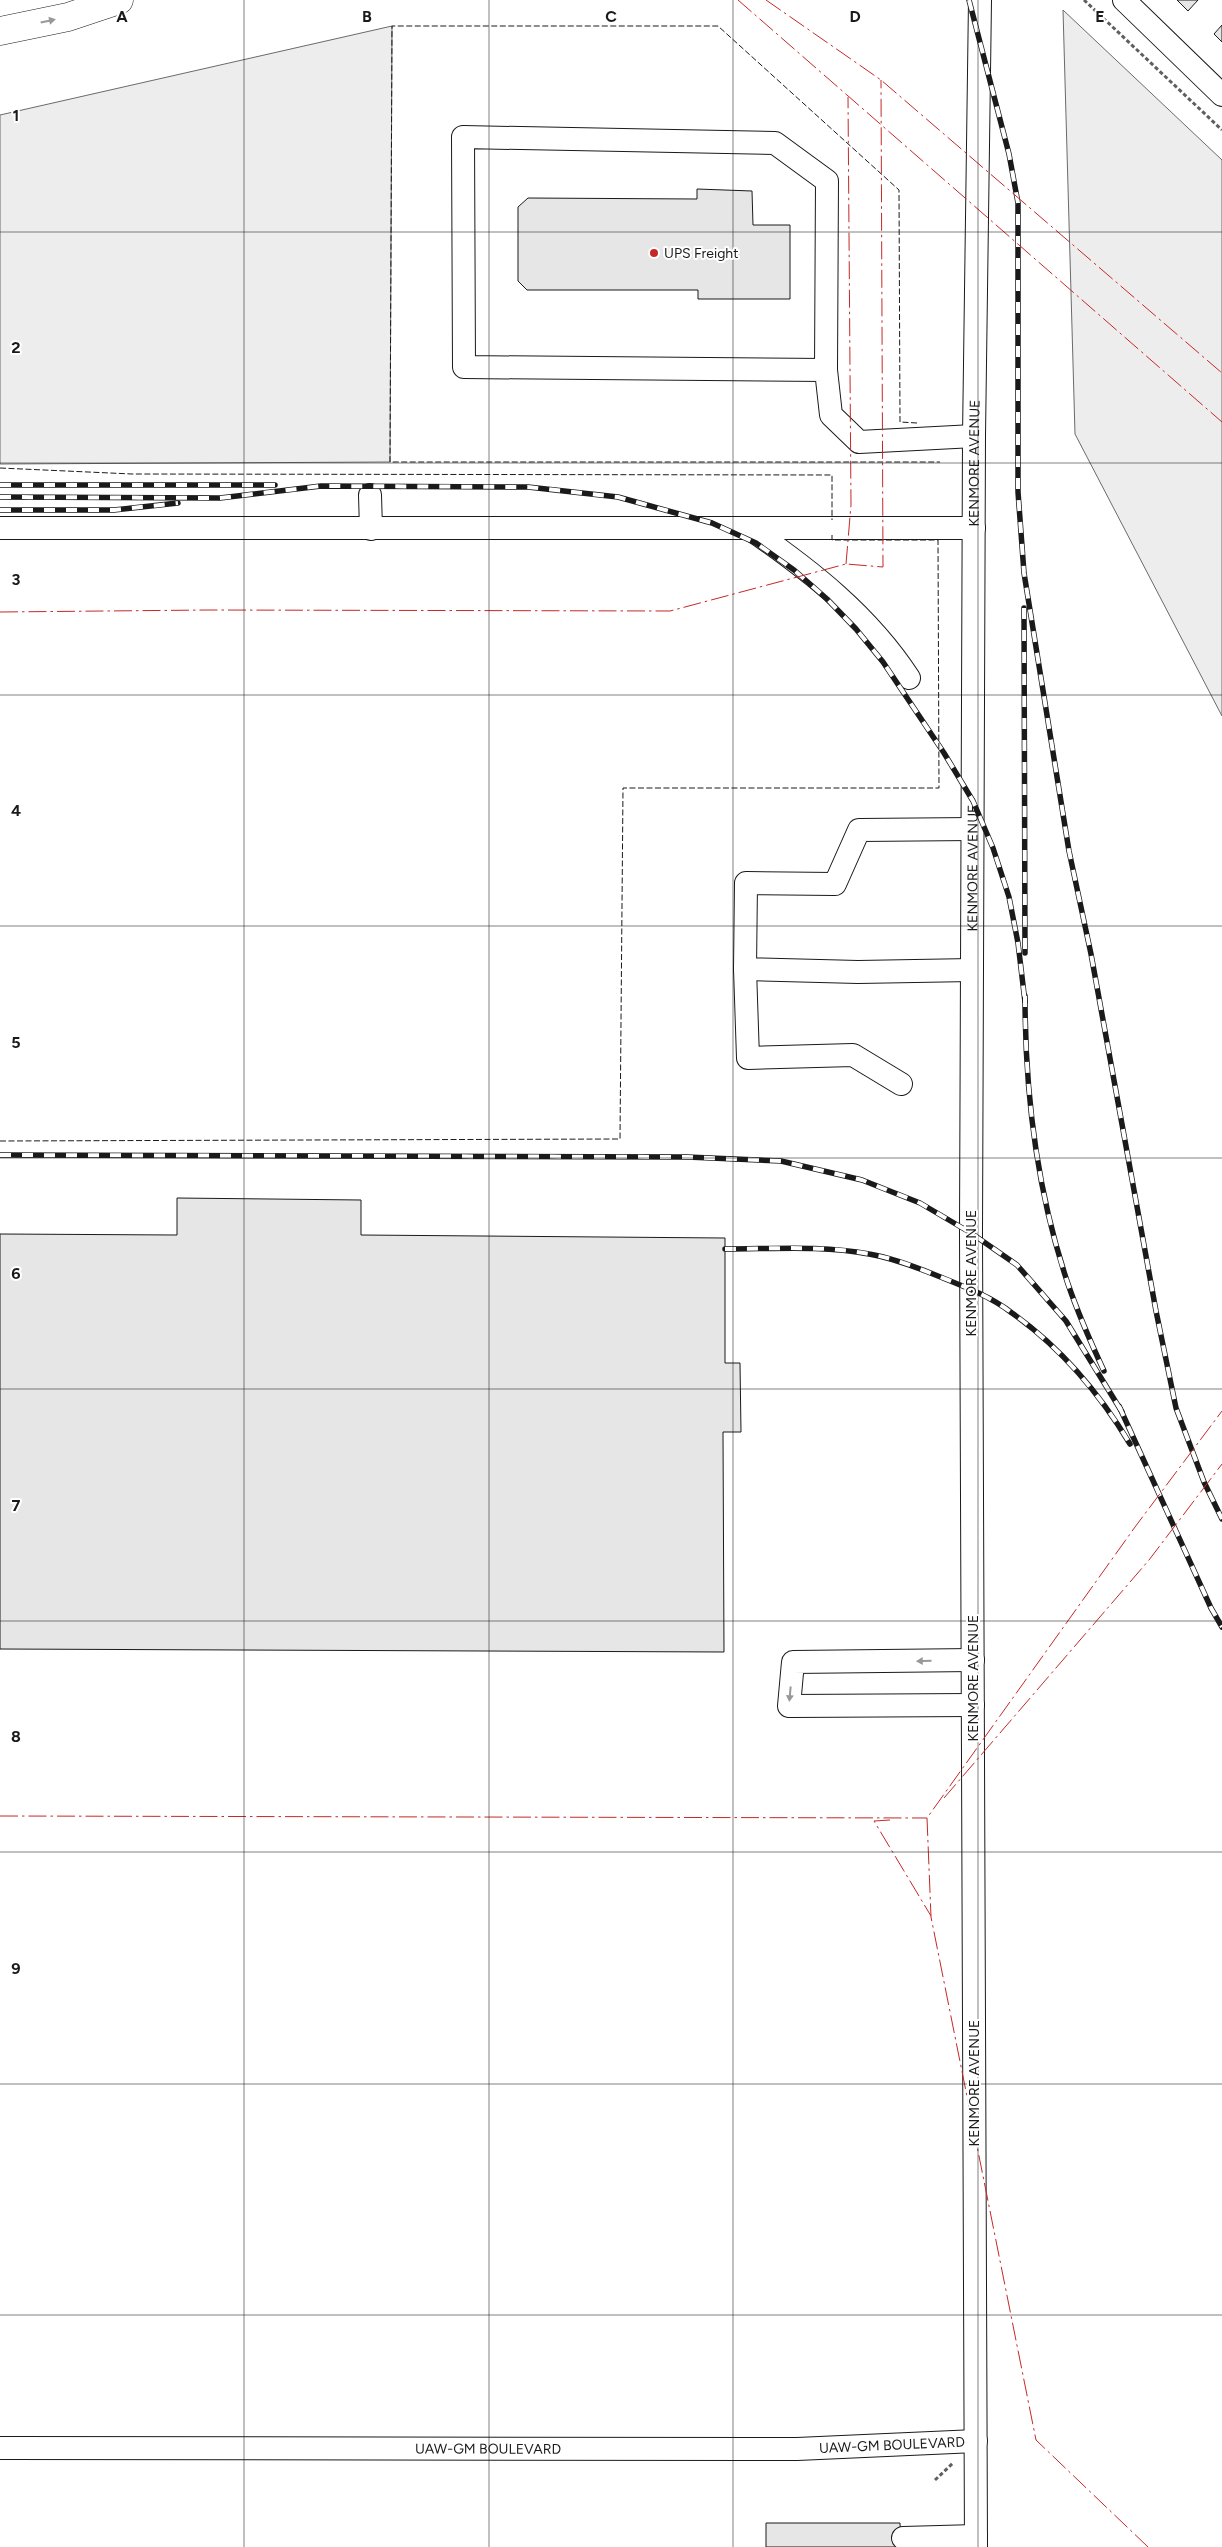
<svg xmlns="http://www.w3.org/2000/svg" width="1222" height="2547" font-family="Figtree,sans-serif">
<rect width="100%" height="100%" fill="#fff"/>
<g fill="#ededed" stroke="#6a6a6a">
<polygon points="1063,10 1222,160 1222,716 1075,434"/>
<polygon points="392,26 390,462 0,464 0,115"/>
</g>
<g fill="#e6e6e6" stroke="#1a1a1a">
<polygon points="1177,0 1198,0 1188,11"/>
<polygon points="1222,25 1222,42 1214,34"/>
<polygon points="697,189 752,191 753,225 790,225 790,299 698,299 698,290 527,290 518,281 518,207 528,198 697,199"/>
<polygon points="177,1198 361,1200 361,1235 725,1238 725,1363 740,1363 741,1432 723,1432 724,1652 0,1649 0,1234 177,1235"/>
<polygon points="766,2523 900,2523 901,2547 766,2547"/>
</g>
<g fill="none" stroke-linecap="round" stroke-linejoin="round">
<g stroke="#1a1a1a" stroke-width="24">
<g id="minor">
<polyline points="1124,0 1222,95"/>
<polyline points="826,370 464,367 463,137 775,143 827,181 826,370 831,415 859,442 974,436"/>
<polyline points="370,495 371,529"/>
<polyline points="0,528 974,528"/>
<path d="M749,528C810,570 868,615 909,678"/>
<polyline points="745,969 748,1058 853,1055 901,1084"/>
<polyline points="972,970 858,972 745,969 746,883 835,884 859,830 973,829"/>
<polyline points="973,1660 793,1662 789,1706 973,1705"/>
<path id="s1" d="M0,2448L797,2449L976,2441"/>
<polyline points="903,2538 976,2536"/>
<path id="s2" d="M976,2547L971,1233L974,436L980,0"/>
</g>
</g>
<g stroke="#1a1a1a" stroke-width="29">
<polyline id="highway" points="0,31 68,17 119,0"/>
</g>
<g stroke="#5f5f5f" stroke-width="3" stroke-dasharray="4 2.5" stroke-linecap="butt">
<polyline points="1084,0 1222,130"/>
<polyline points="935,2480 953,2463"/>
</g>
<use href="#minor" stroke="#fff" stroke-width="22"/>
<use href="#highway" stroke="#fff" stroke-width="28"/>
<g stroke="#1a1a1a" stroke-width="5.5">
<g id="rail">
<polyline points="969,0 1009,154 1018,203 1018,492 1024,573 1069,851 1091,954 1156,1311 1176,1408 1204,1482 1222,1519"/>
<polyline points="0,485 275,485"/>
<polyline points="0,497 220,498 321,486 528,487 618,497 712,523 756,543 794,570 827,599 856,629 883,662 944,753 973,801 993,848 1009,897 1018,943 1025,1002"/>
<polyline points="0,510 114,510 178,503"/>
<polyline points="1024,608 1025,953"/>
<path d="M1025,996C1025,1092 1037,1192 1068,1284C1078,1313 1091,1343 1104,1371"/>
<polyline points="0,1155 687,1157 781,1161 862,1180 920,1203 971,1233 1017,1265 1066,1321 1122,1412"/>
<path d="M725,1249C773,1249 822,1245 869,1254C893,1258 916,1267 938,1276C963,1286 990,1296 1012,1313C1060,1347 1100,1394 1130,1444"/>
<polyline points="1119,1406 1211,1608 1222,1627"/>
</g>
</g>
<use href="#rail" stroke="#fff" stroke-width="4" stroke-dasharray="11" stroke-linecap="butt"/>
<g stroke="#1a1a1a" stroke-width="1" stroke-dasharray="6 2.5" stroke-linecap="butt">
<polyline points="917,423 900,422 899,190 718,26 392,26 390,462 940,462"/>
<polyline points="0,468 132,474 832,475 832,520"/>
<polyline points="0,1141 620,1139 623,788 939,788 938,540 832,540 832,535"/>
</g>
<g stroke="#c62828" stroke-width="1" stroke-dasharray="18 4 2.5 4" stroke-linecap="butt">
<polyline points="738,0 1222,422"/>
<polyline points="766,0 881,80 1222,373"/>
<polyline points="846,564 851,505 848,97"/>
<polyline points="0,612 209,610 670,611 846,564 883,567 881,80"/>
<polyline points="944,1798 1149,1560 1222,1464"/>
<polyline points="0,1816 927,1818"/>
<polyline points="890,1820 874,1821 931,1916"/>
<polyline points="1148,2547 1036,2440 931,1917 927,1818 1135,1527 1222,1411"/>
</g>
</g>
<defs><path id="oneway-solid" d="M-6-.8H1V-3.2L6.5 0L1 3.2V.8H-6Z" transform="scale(1.25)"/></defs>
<g fill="#989898">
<use href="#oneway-solid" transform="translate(48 21) rotate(-12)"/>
<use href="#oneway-solid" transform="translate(924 1661) rotate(179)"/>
<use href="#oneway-solid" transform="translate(790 1694) rotate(95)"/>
</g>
<path fill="none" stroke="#1a1a1a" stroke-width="1" stroke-opacity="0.55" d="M244,0V2547M489,0V2547M733,0V2547M978,0V2547M0,232H1222M0,463H1222M0,695H1222M0,926H1222M0,1158H1222M0,1389H1222M0,1621H1222M0,1852H1222M0,2084H1222M0,2315H1222"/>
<circle fill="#c62828" stroke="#fff" stroke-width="2" cx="654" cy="253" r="5"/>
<g text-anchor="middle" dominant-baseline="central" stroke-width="4" stroke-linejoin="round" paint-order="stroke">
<g font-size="14" fill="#1a1a1a" stroke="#fff" text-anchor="start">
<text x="664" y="253">UPS Freight</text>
</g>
<g font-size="14" fill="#1a1a1a" stroke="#fff">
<text stroke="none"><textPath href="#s2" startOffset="2084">KENMORE AVENUE</textPath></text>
<text stroke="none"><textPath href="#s2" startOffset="1679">KENMORE AVENUE</textPath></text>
<text transform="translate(971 1273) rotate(-90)">KENMORE AVENUE</text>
<text transform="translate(973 1678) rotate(-90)">KENMORE AVENUE</text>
<text transform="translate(974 2083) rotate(-90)">KENMORE AVENUE</text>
<text stroke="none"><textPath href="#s1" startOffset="892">UAW-GM BOULEVARD</textPath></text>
<text stroke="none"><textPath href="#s1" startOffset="488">UAW-GM BOULEVARD</textPath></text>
</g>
</g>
<g font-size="16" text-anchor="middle" font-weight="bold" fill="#1a1a1a" stroke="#fff" stroke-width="4" stroke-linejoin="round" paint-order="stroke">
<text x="122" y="22">A</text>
<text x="367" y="22">B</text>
<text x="611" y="22">C</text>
<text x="855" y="22">D</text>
<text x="1100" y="22">E</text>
<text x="16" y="121">1</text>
<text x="16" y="353">2</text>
<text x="16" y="585">3</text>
<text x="16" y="816">4</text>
<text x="16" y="1048">5</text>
<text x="16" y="1279">6</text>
<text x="16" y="1511">7</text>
<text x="16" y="1742">8</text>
<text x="16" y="1974">9</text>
</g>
</svg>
